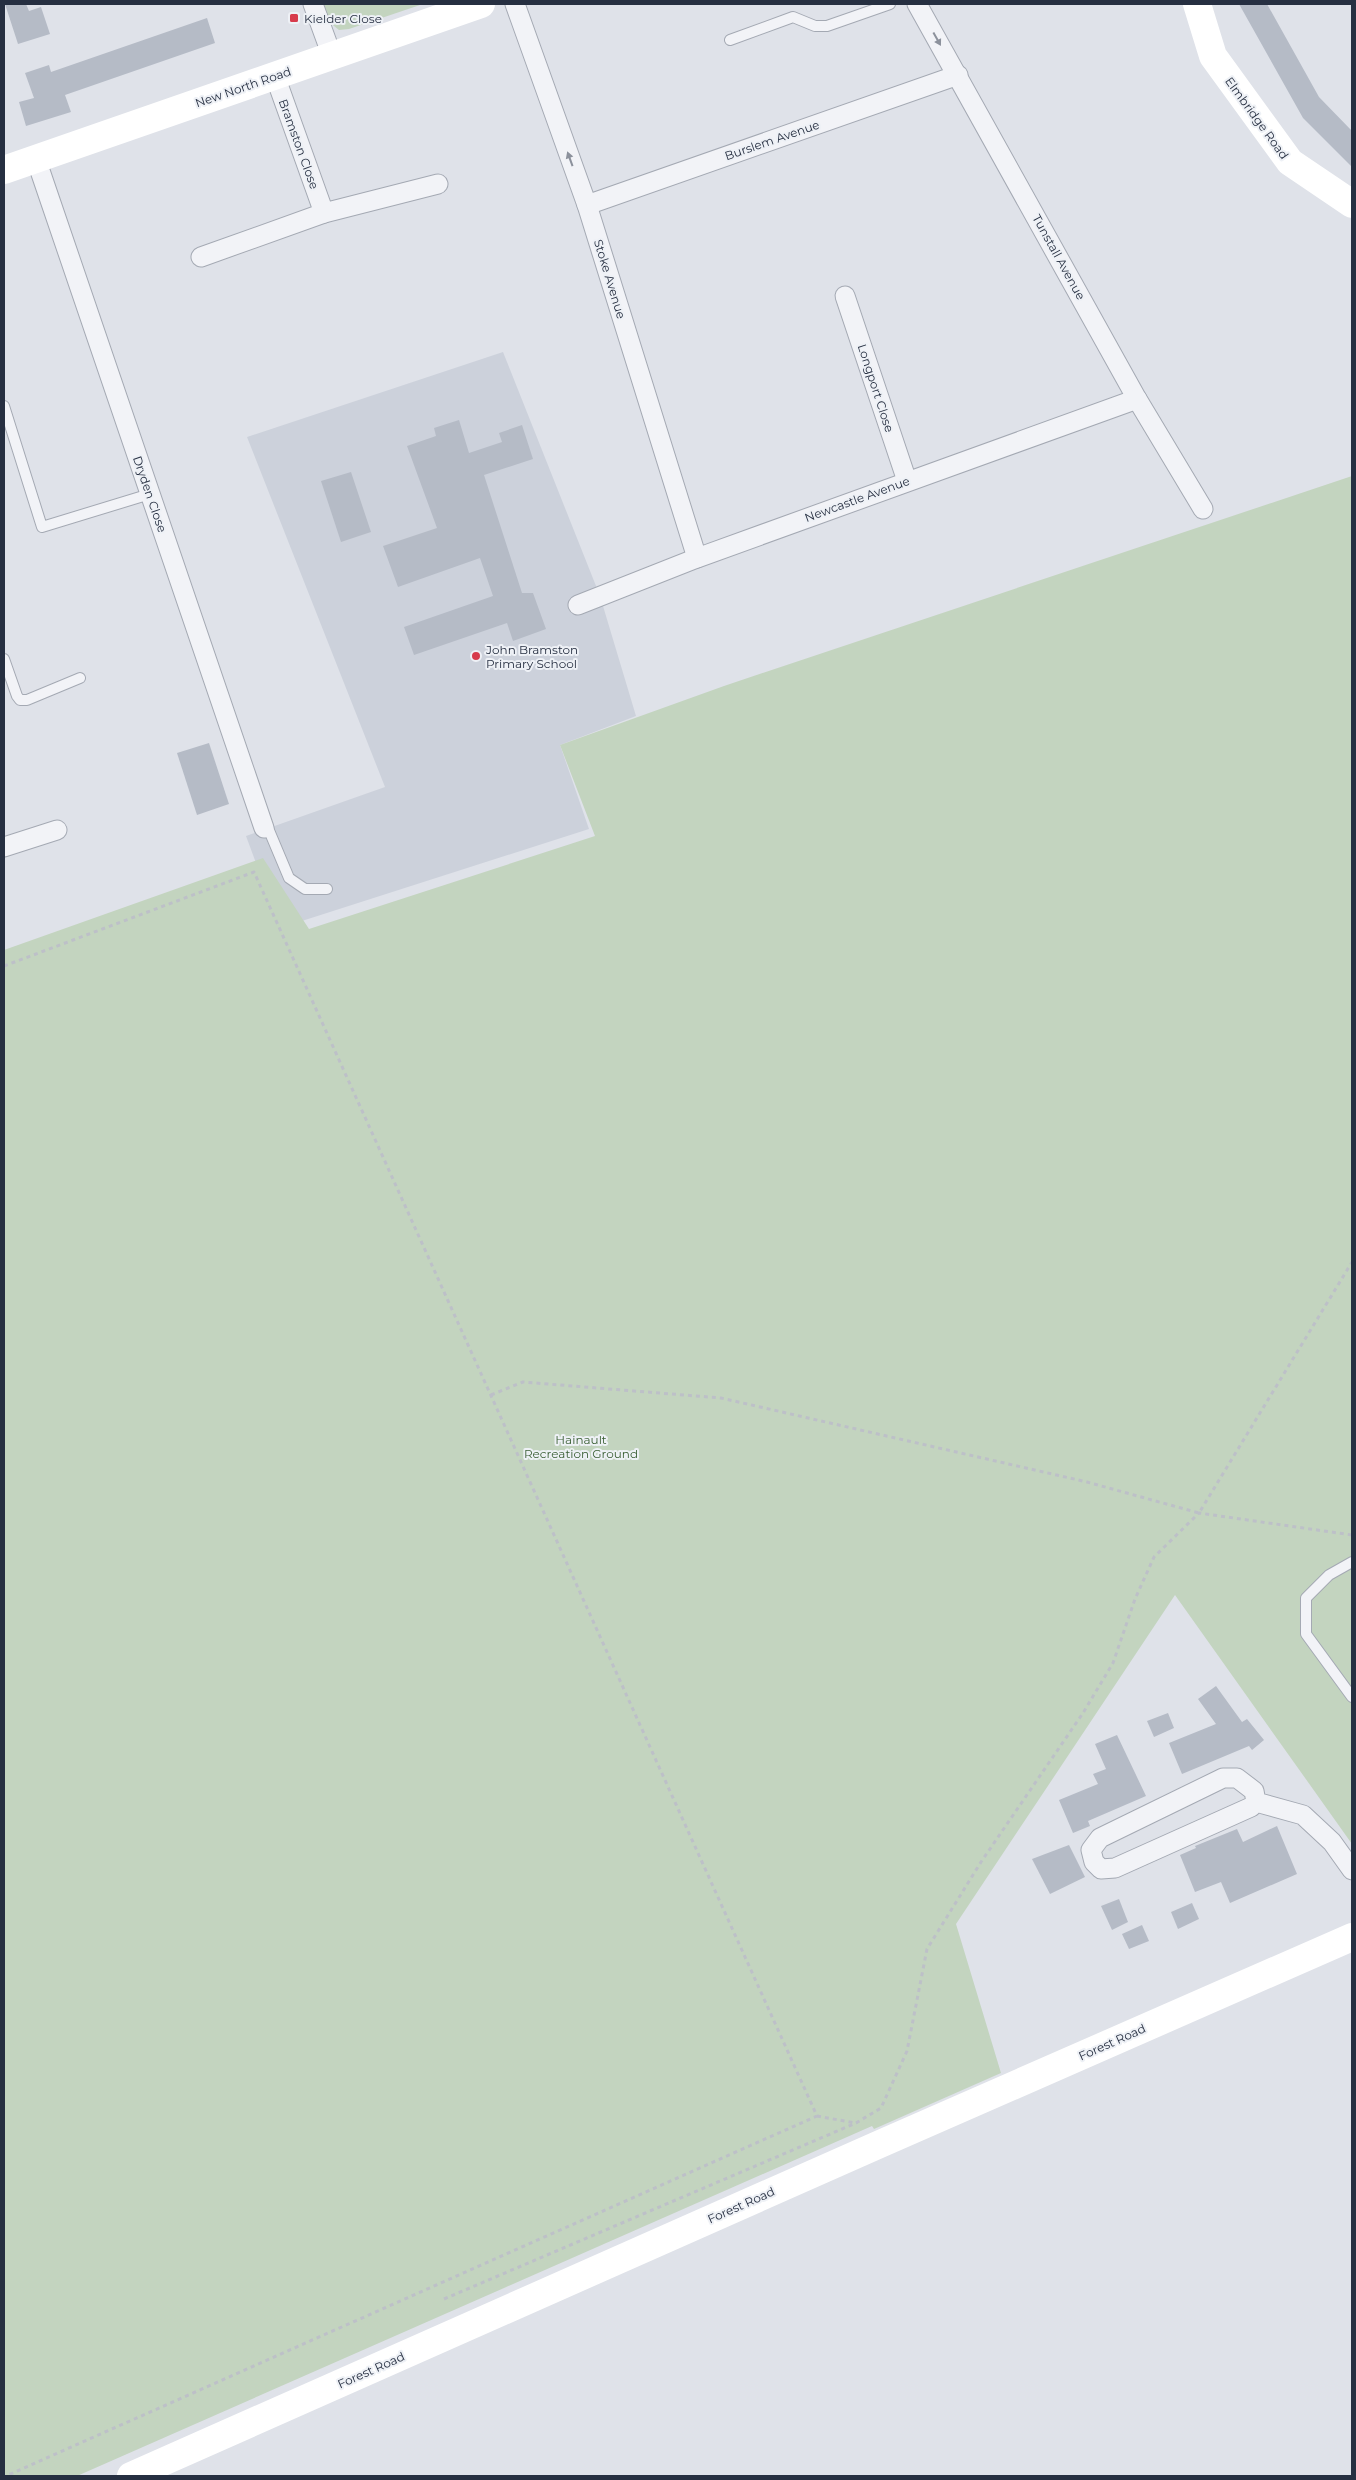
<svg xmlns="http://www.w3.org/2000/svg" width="1356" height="2480" font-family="Montserrat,sans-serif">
<rect width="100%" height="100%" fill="#dfe2e9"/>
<polygon fill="#ccd1db" points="503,352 600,596 636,716 560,745 589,829 280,928 246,836 385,787 247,437"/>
<g fill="#c3d4bf">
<polygon points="319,4 423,4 349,29 339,30 324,18"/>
<polygon points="1352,476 1352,1844 1175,1595 956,1924 1001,2073 874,2129 872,2126 77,2476 4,2476 4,950 263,858 309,929 595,836 560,745 724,686"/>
</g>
<g fill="#b5bbc6">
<polygon points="5,4 26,4 29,11 41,7 50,34 18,44"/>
<polygon points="1239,4 1267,4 1319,97 1352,131 1352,167 1303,118"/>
<polygon points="207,18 215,43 65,95 71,112 26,126 19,102 34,98 25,73 49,65 51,72"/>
<polygon points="459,420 469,453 502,442 499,433 522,425 533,459 484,475 522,593 533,593 546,629 513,641 507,623 414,655 404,627 493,596 480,558 398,587 383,546 437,528 407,446 436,436 434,428"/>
<polygon points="351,472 371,532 341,542 321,481"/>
<polygon points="209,743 229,804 197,815 177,753"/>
<polygon points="1216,1686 1242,1722 1247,1719 1264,1740 1252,1750 1249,1746 1182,1774 1169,1743 1216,1724 1198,1699"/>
<polygon points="1168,1713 1174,1728 1154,1737 1147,1721"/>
<polygon points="1117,1735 1146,1796 1088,1821 1090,1826 1073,1833 1059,1800 1098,1784 1093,1774 1106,1769 1095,1744"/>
<polygon points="1277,1826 1297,1874 1230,1903 1221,1882 1195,1892 1180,1855 1196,1848 1195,1846 1237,1829 1243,1842"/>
<polygon points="1069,1845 1085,1877 1050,1894 1032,1859"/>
<polygon points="1119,1899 1128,1922 1112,1930 1101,1906"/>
<polygon points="1192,1903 1199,1919 1178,1929 1171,1912"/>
<polygon points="1142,1925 1149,1941 1129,1949 1122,1934"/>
</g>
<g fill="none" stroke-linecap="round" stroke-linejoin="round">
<g stroke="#a4a9b3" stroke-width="12">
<g id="lane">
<polyline points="730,40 793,17 815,26 827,26 890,4"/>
<polyline points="4,406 42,527 150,494"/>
<polyline points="4,659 17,696 20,700 27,700 80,678"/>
<polyline points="264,828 268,828 289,878 305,889 327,889"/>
<polyline points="1352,1562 1329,1575 1306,1598 1306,1634 1352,1697"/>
</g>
</g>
<g stroke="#a4a9b3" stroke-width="21">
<g id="street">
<polyline points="313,4 332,56"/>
<polyline points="515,4 587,205 697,558"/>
<polyline points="917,4 1137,399 1203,509"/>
<polyline points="275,76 324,213"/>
<polyline points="36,159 264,828"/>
<polyline points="587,205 958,75"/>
<polyline points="201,257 324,213 438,184"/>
<polyline points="845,296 907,481"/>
<polyline points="578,605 697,558 1137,399"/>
<polyline points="4,847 57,830"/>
<polyline points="1256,1802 1254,1791 1237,1778 1223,1778 1100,1838 1091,1850 1094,1862 1101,1869 1115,1868 1251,1807 1256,1802 1303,1815 1332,1842 1352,1870"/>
</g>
</g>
<g stroke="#bdc0c8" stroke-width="3" stroke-dasharray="4 4" stroke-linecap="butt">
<polyline points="4,966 254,872 817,2116 6,2476"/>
<polyline points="491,1395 523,1382 721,1398 1087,1482 1199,1513 1352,1262"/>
<polyline points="817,2116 855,2123"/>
<polyline points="444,2299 856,2123 881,2108 907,2051 927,1949 981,1862 1083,1713 1113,1663 1135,1599 1154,1557 1199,1513 1352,1535"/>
</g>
<use href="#lane" stroke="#f2f3f7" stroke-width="10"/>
<use href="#street" stroke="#f2f3f7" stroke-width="19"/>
<g stroke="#fff" stroke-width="28">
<polyline points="1197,4 1213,56 1290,162 1352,204"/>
<polyline points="4,170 481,4"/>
<polyline points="131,2476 880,2144 1352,1937"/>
</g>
</g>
<defs><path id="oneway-solid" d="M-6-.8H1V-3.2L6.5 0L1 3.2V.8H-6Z" transform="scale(1.25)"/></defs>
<g fill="#8c919c">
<use href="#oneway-solid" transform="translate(937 39) rotate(61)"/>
<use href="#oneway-solid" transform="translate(570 159) rotate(-110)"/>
</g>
<g fill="#d73b4c" stroke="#eef1f6" stroke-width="2">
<rect x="289" y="13" width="10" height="10" rx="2.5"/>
<circle cx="476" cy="656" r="5"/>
</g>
<g text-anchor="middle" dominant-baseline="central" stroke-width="4" stroke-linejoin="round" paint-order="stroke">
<g font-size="12" fill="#262f41" stroke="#eef1f6" text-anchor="start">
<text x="304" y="18">Kielder Close</text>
<text x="486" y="649">John Bramston<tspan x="486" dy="14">Primary School</tspan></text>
</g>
<g font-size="12" fill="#262f41" stroke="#eef1f6">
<text transform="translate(243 87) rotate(-19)">New North Road</text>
<text transform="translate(1257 118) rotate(54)">Elmbridge Road</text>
<text transform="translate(772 140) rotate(-19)">Burslem Avenue</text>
<text transform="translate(299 144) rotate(70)">Bramston Close</text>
<text transform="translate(1059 257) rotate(61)">Tunstall Avenue</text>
<text transform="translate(610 279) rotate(73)">Stoke Avenue</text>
<text transform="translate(876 388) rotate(72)">Longport Close</text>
<text transform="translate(150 494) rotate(71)">Dryden Close</text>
<text transform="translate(857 499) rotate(-20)">Newcastle Avenue</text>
<text transform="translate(1112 2042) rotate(-24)">Forest Road</text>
<text transform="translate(741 2205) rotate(-24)">Forest Road</text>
<text transform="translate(371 2370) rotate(-24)">Forest Road</text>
</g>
<g font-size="12" fill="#395e33" stroke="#eef1f6">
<text x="581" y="1439">Hainault<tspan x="581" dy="14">Recreation Ground</tspan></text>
</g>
</g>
<rect width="1356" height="2480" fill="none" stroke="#262f41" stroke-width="10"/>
</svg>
